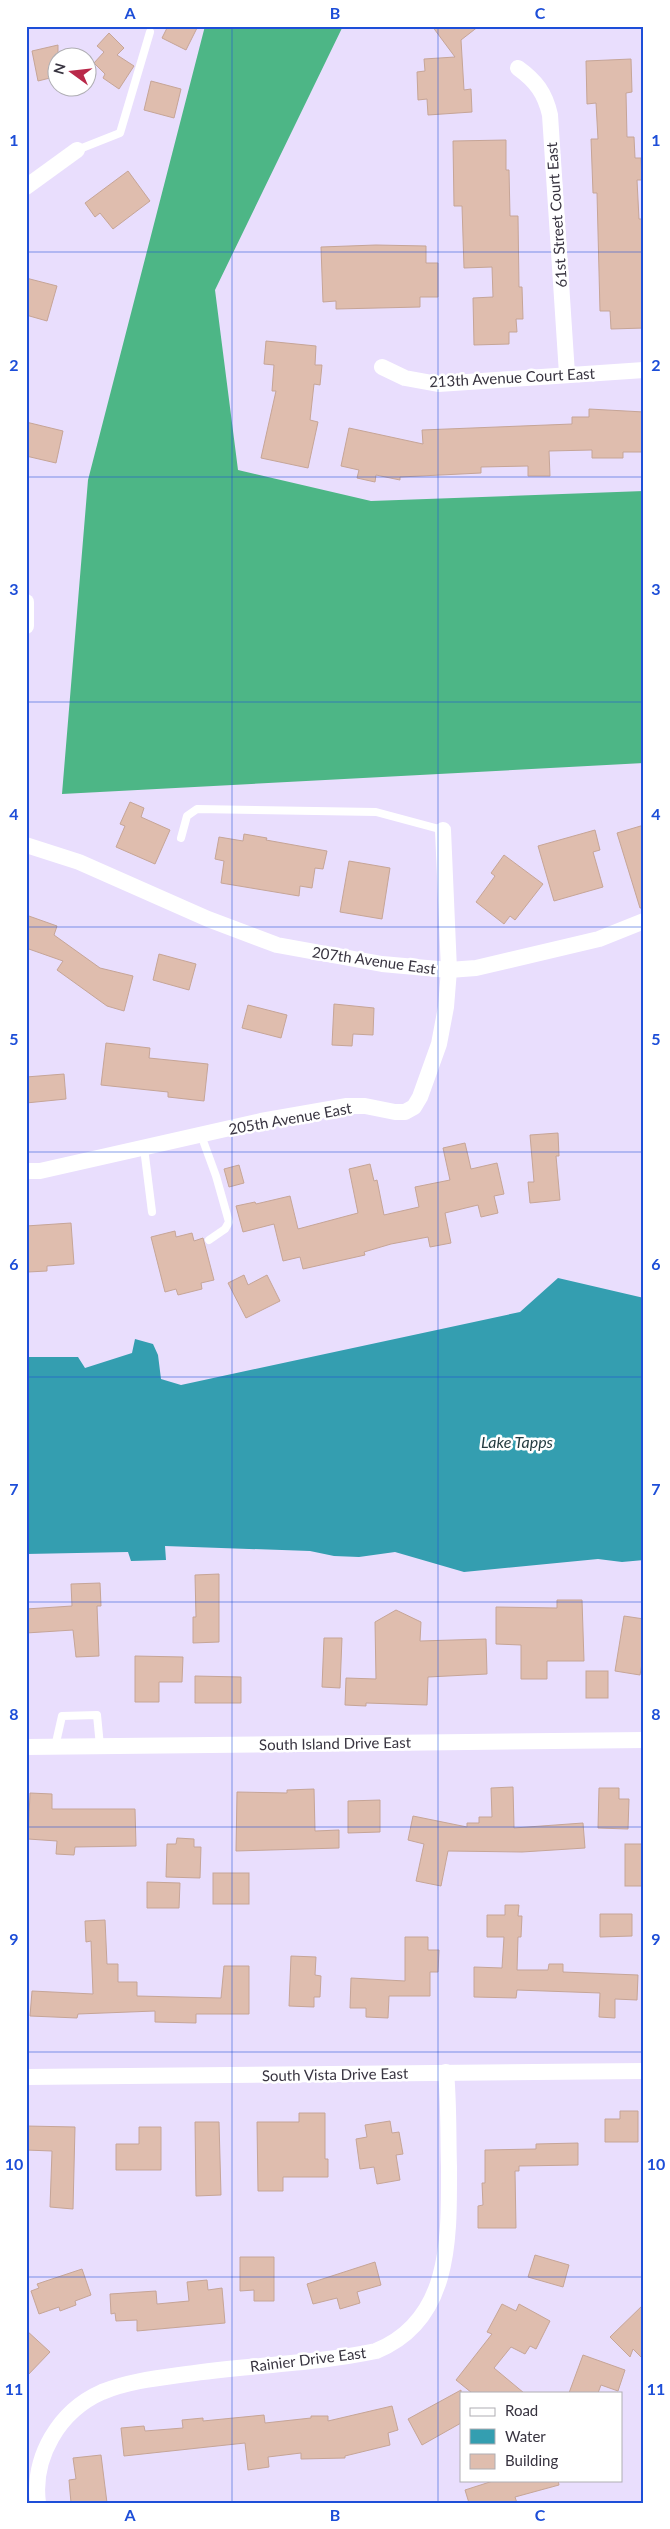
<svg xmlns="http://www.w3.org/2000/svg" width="670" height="2529" font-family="Lato,sans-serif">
<rect width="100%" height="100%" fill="#e9defd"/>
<polygon fill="#4db686" points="205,26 343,26 215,290 238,470 371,501 644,491 644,763 62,794 88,480"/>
<polygon fill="#349eb0" points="558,1278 644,1298 644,1560 622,1562 598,1559 464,1572 395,1552 359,1557 334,1556 310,1551 165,1546 166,1560 131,1561 128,1552 26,1554 26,1357 78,1357 85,1368 132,1353 135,1339 153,1344 158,1355 161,1379 181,1385 520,1312"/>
<g fill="#dfbdae" stroke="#c6a597">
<polygon points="168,26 198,26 186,50 162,38"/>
<polygon points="432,26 479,26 461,40 464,90 471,89 472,112 428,115 427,99 418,100 417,72 425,71 424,59 455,57"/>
<polygon points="109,33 124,48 117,55 134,66 119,89 103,78 105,74 94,63 104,52 97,46"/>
<polygon points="58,45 58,76 38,81 32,51"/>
<polygon points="631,59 632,92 626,93 627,137 634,137 635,158 641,158 642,180 637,180 639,219 644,219 644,328 611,329 610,311 600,311 597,193 593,193 591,139 598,139 596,103 587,104 586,61"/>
<polygon points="151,81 181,89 174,118 144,110"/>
<polygon points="506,140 506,170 509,170 510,216 518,216 519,287 522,287 523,319 516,319 517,332 509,332 509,344 474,345 473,298 493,297 492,267 464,268 462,206 454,206 453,141"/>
<polygon points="128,171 150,201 113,229 100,213 95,217 85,203"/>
<polygon points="376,245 426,246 426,263 438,263 438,297 420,297 420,307 336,309 336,301 323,302 321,247"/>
<polygon points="26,278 57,286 47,321 26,315"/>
<polygon points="266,341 316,346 315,365 322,365 320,385 314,384 310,420 318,422 308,468 261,458 276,391 272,391 274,365 264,364"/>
<polygon points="589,409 644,412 644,452 623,452 623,458 592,458 592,450 549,451 550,476 528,476 528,466 481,467 481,473 400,477 400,480 376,475 375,482 357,478 359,470 341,466 349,428 423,444 422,430 572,424 572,417 589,417"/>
<polygon points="26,422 63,431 56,463 26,456"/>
<polygon points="130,802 144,808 141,817 170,830 155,864 116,847 125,826 120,824"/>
<polygon points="644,825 644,908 640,908 617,833"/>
<polygon points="595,830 600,850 593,852 603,887 554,901 538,846"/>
<polygon points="244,834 267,838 266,840 327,851 323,869 315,868 312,888 300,886 299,896 221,883 224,861 215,859 219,837 243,841"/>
<polygon points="504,855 543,884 515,920 510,916 504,924 476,902 495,876 491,873"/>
<polygon points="349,861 390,868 382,919 340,912"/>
<polygon points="26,915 57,926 54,935 100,968 133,976 124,1011 107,1006 57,970 63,961 26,948"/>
<polygon points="159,954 196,964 189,990 153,980"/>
<polygon points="334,1004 374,1008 373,1035 353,1034 352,1046 332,1045"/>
<polygon points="248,1005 287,1015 281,1038 242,1028"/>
<polygon points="106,1043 150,1048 149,1058 208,1064 204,1101 168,1097 168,1092 101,1085"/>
<polygon points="64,1074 66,1099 26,1103 26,1077"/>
<polygon points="558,1133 559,1156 556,1156 560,1200 530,1203 528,1182 534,1182 530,1135"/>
<polygon points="465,1143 471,1169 497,1163 504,1194 494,1196 498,1213 481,1217 478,1205 445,1213 451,1243 430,1247 428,1237 391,1244 364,1252 365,1255 303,1269 300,1257 283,1261 274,1224 243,1232 236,1206 255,1202 256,1204 290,1196 298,1229 358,1213 349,1169 370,1164 374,1181 377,1180 384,1215 419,1207 415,1187 450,1180 443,1148"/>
<polygon points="239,1165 244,1183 229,1187 224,1169"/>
<polygon points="71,1223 74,1264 47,1266 47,1271 28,1272 26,1226"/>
<polygon points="175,1231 176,1237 192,1233 194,1241 203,1238 214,1280 201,1283 202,1289 178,1295 176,1289 165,1292 151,1237"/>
<polygon points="244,1275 248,1285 267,1275 280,1301 246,1318 228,1283"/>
<polygon points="219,1574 219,1642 193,1643 193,1617 196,1617 195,1575"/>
<polygon points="100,1583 101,1606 97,1606 99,1656 76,1657 73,1630 26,1633 26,1609 72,1606 71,1584"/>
<polygon points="557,1600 582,1600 584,1661 547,1661 547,1679 521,1679 521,1645 496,1644 496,1607 557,1608"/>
<polygon points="396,1610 421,1622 420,1641 486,1639 487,1674 428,1677 427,1705 366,1703 366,1706 345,1705 346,1678 376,1679 375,1622"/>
<polygon points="624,1616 644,1619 644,1652 640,1675 615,1671"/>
<polygon points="324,1638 342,1638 340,1688 322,1687"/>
<polygon points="135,1656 183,1657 182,1682 159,1682 159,1702 135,1702"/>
<rect x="586" y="1671" width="22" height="27"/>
<polygon points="195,1676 241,1677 241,1703 195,1703"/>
<polygon points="513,1787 514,1828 583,1823 585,1848 522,1852 448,1851 441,1886 416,1881 424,1844 408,1840 413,1816 467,1827 467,1823 479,1823 479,1817 492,1817 491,1788"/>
<polygon points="599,1788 619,1788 619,1799 629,1799 628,1829 598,1828"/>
<polygon points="314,1789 315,1831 339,1830 339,1848 236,1851 237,1792 287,1793 287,1790"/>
<polygon points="30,1793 52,1794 52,1809 135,1809 136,1846 75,1847 74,1855 56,1854 57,1841 28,1839"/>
<polygon points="380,1800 380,1832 348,1833 348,1801"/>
<polygon points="177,1838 194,1839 194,1847 201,1847 200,1878 166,1877 167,1844 176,1844"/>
<rect x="625" y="1844" width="19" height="42"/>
<rect x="213" y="1873" width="36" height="31"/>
<polygon points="147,1882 180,1883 179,1908 147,1908"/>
<polygon points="505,1905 519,1905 518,1916 522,1916 521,1937 518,1937 517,1970 548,1970 549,1964 563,1964 563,1972 638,1975 637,2000 615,1999 615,2018 599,2017 600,1993 517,1990 516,1998 474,1997 474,1967 502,1968 504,1937 487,1937 487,1915 505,1915"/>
<polygon points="600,1914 632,1914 632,1936 600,1937"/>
<polygon points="105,1920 107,1964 118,1964 118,1982 137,1982 137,1996 221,1998 224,1966 249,1966 249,2014 196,2014 196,2023 155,2022 155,2011 78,2014 77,2018 30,2016 32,1991 93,1994 91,1941 86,1942 85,1921"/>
<polygon points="405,1937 428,1937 428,1950 439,1950 438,1972 430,1972 430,1996 389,1996 388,2018 366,2017 366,2008 350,2008 351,1978 405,1981"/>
<polygon points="291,1956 316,1957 315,1975 321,1976 320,1997 314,1997 314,2007 289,2006"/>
<polygon points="620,2111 638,2111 638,2142 605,2142 605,2119 620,2119"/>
<polygon points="299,2113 325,2113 325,2159 328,2159 328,2177 283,2177 283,2191 258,2191 257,2122 299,2122"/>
<polygon points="390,2121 392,2133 399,2132 403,2154 396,2155 400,2180 377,2184 374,2167 360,2169 356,2139 367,2137 365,2125"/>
<polygon points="195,2122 219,2122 221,2195 196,2196"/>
<polygon points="26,2126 75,2127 73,2209 50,2207 52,2151 26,2150"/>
<polygon points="139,2127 161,2127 161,2170 116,2170 116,2144 139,2144"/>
<polygon points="578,2143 578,2165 519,2166 519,2171 515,2171 516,2228 478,2228 478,2206 483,2205 482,2183 485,2183 485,2150 536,2149 536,2144"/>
<polygon points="535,2255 569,2265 563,2287 528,2277"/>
<polygon points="240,2257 274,2257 274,2301 254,2301 254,2290 240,2291"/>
<polygon points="375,2262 381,2285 357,2292 360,2303 340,2309 337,2298 313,2304 307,2284"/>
<polygon points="82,2269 91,2295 75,2301 76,2305 60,2311 59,2307 39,2314 31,2291 39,2288 37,2284"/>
<polygon points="207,2280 208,2290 222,2288 225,2323 137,2331 137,2320 116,2321 115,2313 111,2314 110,2294 156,2291 157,2304 189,2301 187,2282"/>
<polygon points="502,2304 516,2311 519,2304 550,2321 536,2349 530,2346 525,2354 511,2347 494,2368 524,2393 472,2393 456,2380 492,2334 487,2332"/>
<polygon points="644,2304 644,2360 633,2349 630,2357 610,2337"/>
<polygon points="26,2330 50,2352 26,2377"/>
<polygon points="583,2355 625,2370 618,2391 601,2385 598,2393 569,2393"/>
<polygon points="461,2390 461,2423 422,2445 408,2419"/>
<polygon points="392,2406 398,2430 388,2433 390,2445 345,2456 345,2458 301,2459 301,2453 268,2457 269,2467 248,2470 245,2443 124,2456 121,2428 144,2426 145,2431 183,2428 182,2420 203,2418 203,2421 264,2415 265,2423 311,2418 311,2416 328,2416 328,2421"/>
<polygon points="101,2455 107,2503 71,2503 69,2480 76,2479 73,2458"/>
<polygon points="496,2480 558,2480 559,2485 515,2497 517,2503 469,2503 465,2490"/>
</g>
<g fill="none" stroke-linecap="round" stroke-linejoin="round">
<g stroke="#fff" stroke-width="8">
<polyline points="77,150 120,133 150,32"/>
<polyline points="181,838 187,816 197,809 376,812 443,830"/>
<polyline points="201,1135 216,1176 229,1222 225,1229 209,1240"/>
<polyline points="144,1148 152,1212"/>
<polyline points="55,1747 62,1716 97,1715 100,1746"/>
</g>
<g stroke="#fff" stroke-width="16">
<path d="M518,68C536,81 545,93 550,115L567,374"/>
<polyline points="26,187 77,150"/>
<polyline points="382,367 405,378 438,384 644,370"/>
<polyline points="26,602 26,626"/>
<polyline points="26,845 79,862 208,919 277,945 382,964 449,970 476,968 599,939 644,921"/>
<polyline points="26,1171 40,1171 261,1121 347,1106 365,1106 395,1112 405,1112 414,1107 420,1097 439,1044 446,1007 449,970 443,830"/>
<polyline points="26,1747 644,1740"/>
<polyline points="26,2077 644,2071"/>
<path d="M38,2503C32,2457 59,2411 102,2392C129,2381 158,2378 187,2374C249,2365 314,2364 376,2351C452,2320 449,2237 449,2167C448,2136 449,2104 446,2072"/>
</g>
</g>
<path fill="none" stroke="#1d4ed8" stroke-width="1" stroke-opacity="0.55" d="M232,26V2503M438,26V2503M26,252H644M26,477H644M26,702H644M26,927H644M26,1152H644M26,1377H644M26,1602H644M26,1827H644M26,2052H644M26,2277H644"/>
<g text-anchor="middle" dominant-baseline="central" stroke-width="5" stroke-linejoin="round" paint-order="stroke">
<g font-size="15" fill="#383440" stroke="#fff">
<text transform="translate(556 215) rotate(-94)">61st Street Court East</text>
<text transform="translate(512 377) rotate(-3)">213th Avenue Court East</text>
<text transform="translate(374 960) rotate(8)">207th Avenue East</text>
<text transform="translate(290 1118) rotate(-10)">205th Avenue East</text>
<text transform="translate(335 1743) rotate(-1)">South Island Drive East</text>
<text transform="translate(335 2074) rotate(-1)">South Vista Drive East</text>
<text transform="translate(308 2359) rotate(-7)">Rainier Drive East</text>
</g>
<g font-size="16" font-style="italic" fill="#253c41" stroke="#fff">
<text x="517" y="1441">Lake Tapps</text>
</g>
</g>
<rect width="670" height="2529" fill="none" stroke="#ffffff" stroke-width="55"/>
<rect x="460" y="2392" width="162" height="90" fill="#ffffff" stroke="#afaeb3"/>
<rect x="470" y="2408" width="25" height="8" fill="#ffffff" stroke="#afaeb3"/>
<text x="505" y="2416" font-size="15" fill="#383440">Road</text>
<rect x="470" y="2429" width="25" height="15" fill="#349eb0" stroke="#afaeb3"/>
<text x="505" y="2442" font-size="15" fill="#383440">Water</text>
<rect x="470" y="2454" width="25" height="15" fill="#dfbdae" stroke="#afaeb3"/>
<text x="505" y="2466" font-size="15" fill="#383440">Building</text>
<g transform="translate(72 72) rotate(285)"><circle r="24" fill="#ffffff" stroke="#afaeb3"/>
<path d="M0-4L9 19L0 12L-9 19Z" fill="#b92849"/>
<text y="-8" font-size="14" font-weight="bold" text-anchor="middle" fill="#383440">N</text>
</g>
<rect x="28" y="28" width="614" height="2474" fill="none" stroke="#1d4ed8" stroke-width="2"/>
<g font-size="16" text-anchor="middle" font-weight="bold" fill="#1d4ed8">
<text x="130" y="19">A</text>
<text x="335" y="19">B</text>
<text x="540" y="19">C</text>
<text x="14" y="146">1</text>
<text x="656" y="146">1</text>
<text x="14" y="371">2</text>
<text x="656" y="371">2</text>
<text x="14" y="595">3</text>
<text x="656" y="595">3</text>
<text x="14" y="820">4</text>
<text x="656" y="820">4</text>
<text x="14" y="1045">5</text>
<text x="656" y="1045">5</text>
<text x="14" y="1270">6</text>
<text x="656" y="1270">6</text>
<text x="14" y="1495">7</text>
<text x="656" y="1495">7</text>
<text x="14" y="1720">8</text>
<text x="656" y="1720">8</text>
<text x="14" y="1945">9</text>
<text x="656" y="1945">9</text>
<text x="14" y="2170">10</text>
<text x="656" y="2170">10</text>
<text x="14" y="2395">11</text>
<text x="656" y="2395">11</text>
<text x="130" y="2521">A</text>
<text x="335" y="2521">B</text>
<text x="540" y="2521">C</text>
</g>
</svg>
